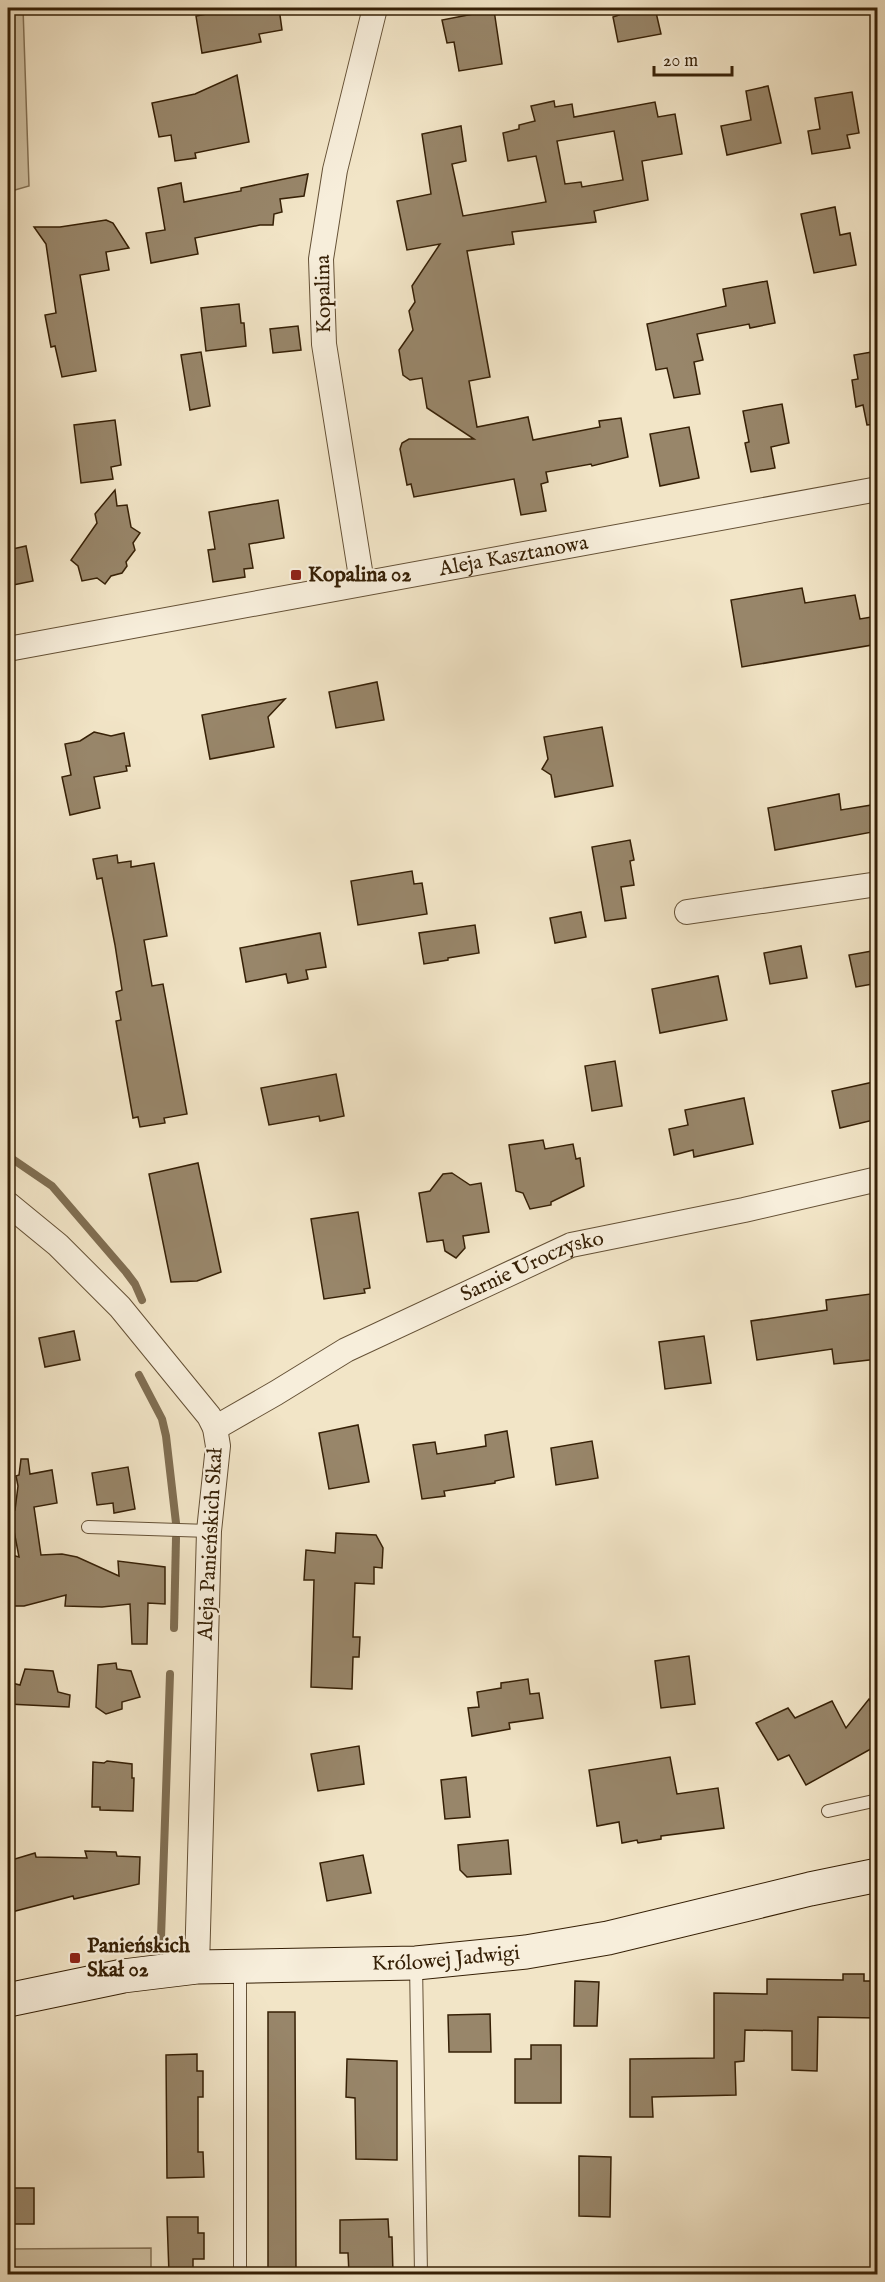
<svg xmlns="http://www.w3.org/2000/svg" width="885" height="2282" font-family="'IM FELL English',serif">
<rect width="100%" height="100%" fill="#f2e5c7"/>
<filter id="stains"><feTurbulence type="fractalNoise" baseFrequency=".00333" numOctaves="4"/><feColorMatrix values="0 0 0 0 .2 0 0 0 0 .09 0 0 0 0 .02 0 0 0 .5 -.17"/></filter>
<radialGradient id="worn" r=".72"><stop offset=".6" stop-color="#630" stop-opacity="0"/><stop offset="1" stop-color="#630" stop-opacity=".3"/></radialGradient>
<g fill="#d2c4a6" stroke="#847256" stroke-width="1.5">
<polygon points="8,8 23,8 29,186 8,192"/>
<polygon points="151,2248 151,2274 8,2274 8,2249"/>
</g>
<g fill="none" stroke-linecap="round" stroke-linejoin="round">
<g stroke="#806e52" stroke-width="8">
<polyline points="8,1156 52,1186 126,1272 135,1284 142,1300"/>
<polyline points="139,1375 162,1419 166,1436 176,1523"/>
<polyline points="174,1628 176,1538"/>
<polyline points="161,1938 170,1674"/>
</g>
</g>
<g fill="#98866a" stroke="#362006" stroke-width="1.5" fill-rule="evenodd">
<polygon points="217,8 279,8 282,30 259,34 261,42 202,53 196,16 218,12"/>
<polygon points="617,8 655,8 661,34 618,42 613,17 619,15"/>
<polygon points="494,10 502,64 459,71 454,42 447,43 442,20"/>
<polygon points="237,75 249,142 195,153 196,158 175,161 171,135 159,137 152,103 195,94"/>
<polygon points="768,86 781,143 727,155 721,126 751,120 746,91"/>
<polygon points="852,92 859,133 847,135 850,148 812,154 808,131 820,129 815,98"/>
<path d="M554,101L555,107L572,104L574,117L655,102L658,117L675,114L682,154L642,161L648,200L594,211L596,222L512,232L514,244L467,251L490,377L469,381L477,427L528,417L533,440L600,427L599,421L621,418L628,457L592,466L591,464L546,472L548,482L541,484L546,511L521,515L514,479L414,497L411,484L407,485L400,449L402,443L409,439H474L427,408L422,378L410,380L403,375L399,350L413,330L409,311L415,302L412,286L440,244L407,250L397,201L431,194L422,134L461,126L466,161L452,164L463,216L546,202L536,156L508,161L503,133L519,129V125L535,121L531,106ZM614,131L623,180L582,187L581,182L565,184L557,141Z"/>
<polygon points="308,174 304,196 280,199 282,212 274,214 273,225 260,225 195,238 198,254 151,263 146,233 165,230 158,188 181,183 184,202 241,191 241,188"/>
<polygon points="835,207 840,235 850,233 856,265 814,273 801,214"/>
<polygon points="106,220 113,223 129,248 106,252 109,270 80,275 96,371 62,377 55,346 51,347 45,315 56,313 46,244 34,227 60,227"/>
<polygon points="767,281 775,323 750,328 749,324 697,334 703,360 694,362 700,394 674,398 667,368 656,370 647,324 726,306 723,289"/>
<polygon points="239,304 241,323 244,323 246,346 206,351 201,308"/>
<polygon points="298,326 301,350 273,353 270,329"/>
<polygon points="878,351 878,424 867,425 863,405 856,407 852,380 858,379 854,355"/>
<polygon points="201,352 210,406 190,410 181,355"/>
<polygon points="782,404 789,443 771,447 775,468 751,472 745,443 749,442 743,411"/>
<polygon points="115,420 121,465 111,467 113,479 81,483 74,425"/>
<polygon points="689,427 699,478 660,486 650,434"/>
<polygon points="115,490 117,506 127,505 131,527 140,533 133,543 135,550 126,562 127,566 122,573 111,576 105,584 97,578 82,581 78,566 71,560 97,523 95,514"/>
<polygon points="278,500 284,538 249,544 253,568 244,569 245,577 213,582 208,550 215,549 209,512"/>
<polygon points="26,546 33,581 8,586 8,550"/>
<polygon points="802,588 805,603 855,595 860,619 878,616 878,644 742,667 731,600"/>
<polygon points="377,682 384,720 336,728 329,692"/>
<polygon points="285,699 268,717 274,747 210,759 202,715"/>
<polygon points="602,727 613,786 555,797 551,775 542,769 548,759 544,737"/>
<polygon points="94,732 111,736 124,733 130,766 126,766 127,771 94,777 100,808 70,815 62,777 71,775 65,744 80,741"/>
<polygon points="839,794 841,810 878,804 878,831 775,850 768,808"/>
<polygon points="630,840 634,860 630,861 634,885 621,887 626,918 605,921 592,847"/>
<polygon points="117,855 118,863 131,861 131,867 154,863 167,936 144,940 152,986 163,984 187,1114 164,1118 165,1123 140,1127 138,1117 133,1118 116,1021 121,1020 116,992 122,990 115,945 102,878 97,879 93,859"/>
<polygon points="412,871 414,884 422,883 427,914 358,925 351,881"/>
<polygon points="581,912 586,937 555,943 550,918"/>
<polygon points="475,925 479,953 448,958 448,960 424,964 419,933"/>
<polygon points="320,933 326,967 306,970 308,979 288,983 286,974 246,982 240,948"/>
<polygon points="801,946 807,978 770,984 764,953"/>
<polygon points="878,950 878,983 856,987 849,955"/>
<polygon points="718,976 727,1020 660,1033 652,989"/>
<polygon points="615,1061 622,1106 592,1111 585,1066"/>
<polygon points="336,1074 344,1116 320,1121 319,1116 269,1125 261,1088"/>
<polygon points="878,1081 878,1119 840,1128 832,1091"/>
<polygon points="744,1098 753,1144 694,1157 693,1150 674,1155 669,1129 688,1125 685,1110"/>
<polygon points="543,1140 545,1149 573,1144 576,1159 580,1158 584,1186 551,1202 551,1205 530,1209 523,1193 516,1191 509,1145"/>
<polygon points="198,1163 221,1272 197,1281 171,1282 149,1174"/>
<polygon points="452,1173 470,1185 481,1183 489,1232 463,1236 465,1248 456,1258 445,1251 443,1240 427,1242 419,1193 430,1191 443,1174"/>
<polygon points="358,1212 370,1288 364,1289 365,1293 324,1299 311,1219"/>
<polygon points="878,1293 878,1359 834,1364 832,1349 757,1360 751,1321 827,1310 826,1300"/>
<polygon points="74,1331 80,1360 45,1367 39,1338"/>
<polygon points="704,1336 711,1383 665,1389 659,1342"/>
<polygon points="358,1425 369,1482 329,1489 319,1433"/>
<polygon points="507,1431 514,1477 495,1481 495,1483 444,1491 445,1496 422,1499 413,1445 435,1442 437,1454 486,1446 485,1435"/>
<polygon points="592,1441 598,1478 556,1485 551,1448"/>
<polygon points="21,1459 28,1459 30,1474 52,1470 57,1503 34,1507 41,1555 62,1554 77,1557 119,1576 118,1561 165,1567 165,1604 148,1603 147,1644 132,1644 130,1604 102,1607 65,1606 66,1595 24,1606 8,1606 8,1554 19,1557 10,1510 15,1510 18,1486 16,1476 19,1475"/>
<polygon points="128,1467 135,1509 114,1513 113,1503 97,1505 92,1473"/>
<polygon points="336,1533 376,1535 383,1548 382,1568 374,1567 374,1584 355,1583 353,1637 360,1637 359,1657 353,1657 352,1689 311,1687 314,1580 304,1580 306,1550 335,1553"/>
<polygon points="689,1656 695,1704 661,1708 655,1661"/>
<polygon points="116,1663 117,1669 131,1671 140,1697 122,1702 122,1709 106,1714 96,1707 98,1665"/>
<polygon points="25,1669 53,1671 58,1692 70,1695 69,1707 8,1704 8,1682 20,1685"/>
<polygon points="528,1679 530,1694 539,1693 543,1718 509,1723 510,1729 472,1736 468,1708 479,1707 477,1692 501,1688 501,1683"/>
<polygon points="869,1699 878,1714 878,1745 806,1785 789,1755 778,1760 756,1723 788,1708 795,1718 832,1701 846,1728"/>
<polygon points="359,1746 364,1784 318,1791 311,1754"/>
<polygon points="670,1757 677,1794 718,1788 724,1828 661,1836 661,1839 638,1843 637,1840 622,1843 619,1822 597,1826 589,1770"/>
<polygon points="107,1761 132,1764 132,1778 134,1778 133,1811 100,1810 100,1807 92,1807 93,1762 104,1763"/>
<polygon points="466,1777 470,1817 445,1819 441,1780"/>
<polygon points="508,1840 511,1874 467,1877 460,1870 458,1845"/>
<polygon points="85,1851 116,1852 117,1856 140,1857 139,1884 74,1899 73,1896 8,1913 8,1861 35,1853 36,1857 87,1858"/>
<polygon points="363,1855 371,1893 327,1901 320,1863"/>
<polygon points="843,1974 864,1974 864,1981 878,1981 878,2018 818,2017 817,2071 792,2070 792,2031 745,2030 744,2061 735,2062 736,2095 652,2097 653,2117 630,2117 630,2059 714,2058 714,1993 767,1994 767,1979 843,1980"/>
<polygon points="575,1981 599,1982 597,2026 574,2026"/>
<polygon points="268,2012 295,2012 296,2274 268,2274"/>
<polygon points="490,2014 491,2052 449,2052 448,2015"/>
<polygon points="531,2045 561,2045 561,2103 515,2103 515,2059 531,2059"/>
<polygon points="197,2054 197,2071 203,2071 203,2097 198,2097 198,2152 203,2152 204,2177 167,2178 166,2055"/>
<polygon points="347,2059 397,2061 397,2160 356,2159 355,2098 346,2097"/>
<polygon points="579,2156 611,2157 610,2217 579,2216"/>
<rect x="8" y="2188" width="26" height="36"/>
<polygon points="167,2217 198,2217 198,2233 204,2233 204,2259 193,2259 193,2274 169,2274"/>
<polygon points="388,2219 389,2237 392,2237 393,2274 349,2274 348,2253 340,2253 340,2220"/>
</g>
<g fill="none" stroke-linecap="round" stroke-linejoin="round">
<g stroke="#655136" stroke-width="14">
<g id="lane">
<polyline points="88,1527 209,1531"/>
<polyline points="828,1811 878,1800"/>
<polyline points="416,1964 421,2274"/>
<polyline points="240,1969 240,2274"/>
</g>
</g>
<g stroke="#655136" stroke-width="26">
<g id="street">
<polyline points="362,583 324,344 321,259 335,170 375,8"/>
<path id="s1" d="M8,649L878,489"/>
<polyline points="687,912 878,884"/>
<polyline points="8,1204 58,1245 120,1307 209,1416 215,1428 218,1446 209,1531 197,1967"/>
<path id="s2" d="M215,1428L276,1393L346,1350L571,1245L744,1210L878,1179"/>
</g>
</g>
<g stroke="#362006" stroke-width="35">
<g id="secondary">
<path id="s3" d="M8,2000L123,1976L197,1967L416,1963L526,1952L608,1938L810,1889L878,1875"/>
</g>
</g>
<use href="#lane" stroke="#f7eedb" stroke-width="12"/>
<use href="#street" stroke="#f7eedb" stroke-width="24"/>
<use href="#secondary" stroke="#f7eedb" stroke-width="33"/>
</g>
<g fill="#8f2418" stroke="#f7eedb" stroke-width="2">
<rect x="290" y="569" width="12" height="12" rx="3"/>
<rect x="69" y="1952" width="12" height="12" rx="3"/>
</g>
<g text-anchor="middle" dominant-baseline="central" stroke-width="4.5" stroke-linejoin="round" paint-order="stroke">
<g font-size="21" fill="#362006" stroke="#f7eedb">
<text transform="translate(324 294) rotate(-91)">Kopalina</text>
<text stroke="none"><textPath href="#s1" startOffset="514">Aleja Kasztanowa</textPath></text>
<text stroke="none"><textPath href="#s2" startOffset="357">Sarnie Uroczysko</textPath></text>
<text transform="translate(211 1544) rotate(-87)">Aleja Panieńskich Skał</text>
<text stroke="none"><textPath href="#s3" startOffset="441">Królowej Jadwigi</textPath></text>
</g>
<g font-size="21" font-weight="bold" fill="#362006" stroke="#f7eedb" text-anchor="start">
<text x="308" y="575">Kopalina 02</text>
<text x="87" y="1946">Panieńskich<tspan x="87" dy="24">Skał 02</tspan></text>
</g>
</g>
<rect width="885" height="2282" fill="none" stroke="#f2e5c7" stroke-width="30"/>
<rect x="9" y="9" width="867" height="2264" fill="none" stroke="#362006" stroke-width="3"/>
<rect x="15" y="15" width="855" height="2252" fill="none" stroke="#362006" stroke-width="1.5"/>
<path d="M654 66v9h78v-9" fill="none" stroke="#362006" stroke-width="3"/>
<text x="663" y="66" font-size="18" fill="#362006" stroke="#f7eedb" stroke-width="4.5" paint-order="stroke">20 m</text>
<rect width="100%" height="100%" filter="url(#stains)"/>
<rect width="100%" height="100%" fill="url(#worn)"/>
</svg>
